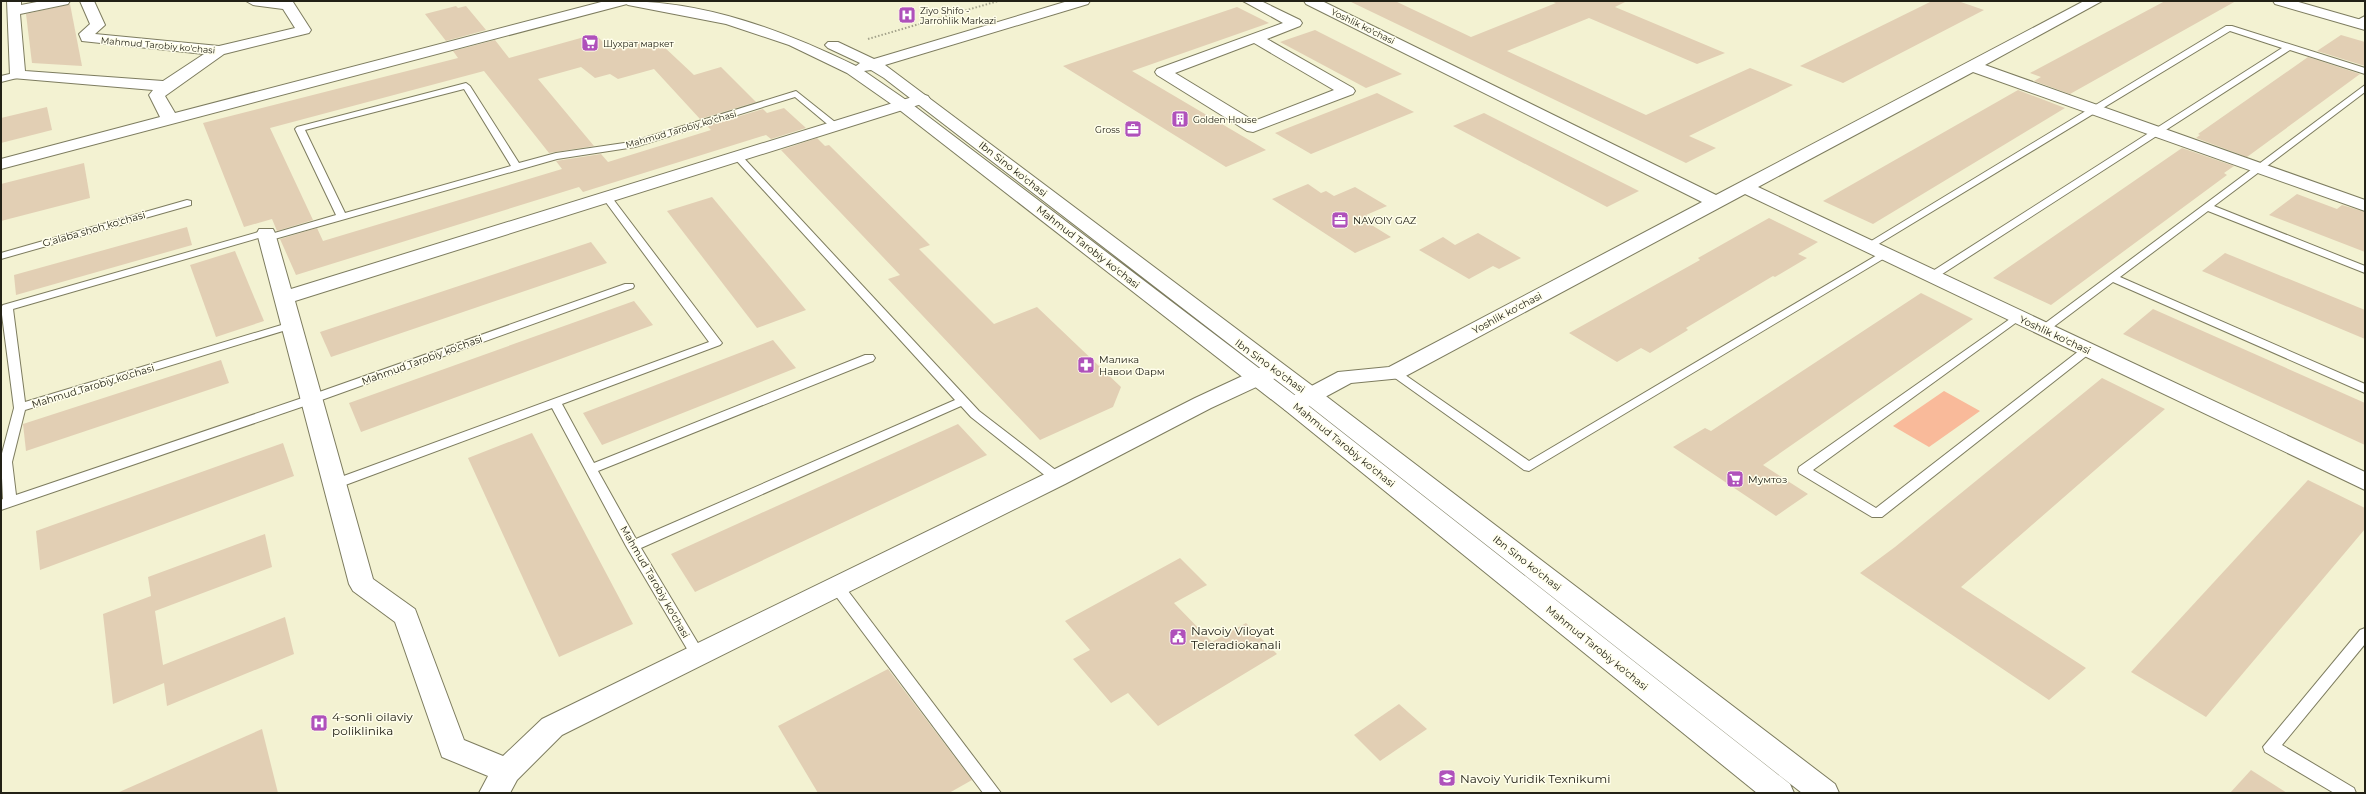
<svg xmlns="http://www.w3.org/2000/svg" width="2366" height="794" font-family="Montserrat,sans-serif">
<rect width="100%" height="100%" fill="#f3f2d2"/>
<polygon fill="#f9ba9a" points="1944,391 1980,411 1929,447 1893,426"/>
<g fill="#e2cfb4">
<polygon points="1349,1 1395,1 1471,37 1556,3 1550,1 1627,1 1615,7 1725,53 1697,64 1589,18 1507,51 1646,115 1750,68 1793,85 1689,136 1716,148 1686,163"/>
<polygon points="1932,1 1958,1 1984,10 1843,83 1800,66"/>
<polygon points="2165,1 2236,1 2070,94 2034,81 2041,77 2030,73"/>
<polygon points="70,4 82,66 32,63 26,14"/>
<polygon points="456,6 458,8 466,6 486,30 446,41 425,14"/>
<polygon points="1237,7 1269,23 1132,71 1266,150 1226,167 1063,66"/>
<polygon points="1315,30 1402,74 1366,88 1280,42"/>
<polygon points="595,34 606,45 621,41 638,40 651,48 662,45 694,75 721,67 756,102 700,119 654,69 618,79 610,74 595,78 581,67 538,79 594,146 549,153 484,71 270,128 313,220 277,231 272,219 244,227 203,123 458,58 453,51 495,40 509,58"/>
<polygon points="2341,35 2365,42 2365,66 2317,51"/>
<polygon points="2308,57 2360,74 2247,157 2196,138 2200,135 2198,134"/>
<polygon points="2018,90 2065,108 1873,224 1823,201"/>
<polygon points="1377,93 1414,112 1311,154 1275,133"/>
<polygon points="47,107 52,130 1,143 1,118"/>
<polygon points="784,108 806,128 771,139 766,135 583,192 579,187 296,275 280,239 317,228 323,241 562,169 556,161 601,154 608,162 711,130 707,126 763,109 767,113"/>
<polygon points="1484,113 1639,191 1607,207 1453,126"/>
<polygon points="817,138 825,146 829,145 930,245 919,249 994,324 1037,307 1121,387 1113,407 1040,440 888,279 900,275 781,150"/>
<polygon points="2182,148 2234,166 2224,173 2227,175 2051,305 1993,278"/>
<polygon points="84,163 90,198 1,221 1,184"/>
<polygon points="1308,184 1321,193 1326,191 1334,196 1355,187 1387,206 1366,215 1376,222 1370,224 1391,237 1355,253 1272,199"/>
<polygon points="2297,194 2337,209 2342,205 2365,212 2365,252 2269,215"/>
<polygon points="712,197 806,310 757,328 667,211"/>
<polygon points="1769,218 1818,242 1798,254 1807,258 1775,277 1773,276 1686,328 1688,330 1650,353 1641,348 1617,362 1569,333 1700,260 1698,258"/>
<polygon points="187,227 192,245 16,295 14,275"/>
<polygon points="1478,233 1521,258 1499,269 1493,266 1469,279 1419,250 1443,237 1455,245"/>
<polygon points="591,242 607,263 331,357 320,332"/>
<polygon points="235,251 264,321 216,337 190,265"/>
<polygon points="2225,253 2365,310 2365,339 2202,271"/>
<polygon points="1921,293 1973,319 1763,465 1808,494 1776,516 1673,447 1705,428 1711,431"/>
<polygon points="634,301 653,325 361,432 349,403"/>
<polygon points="2153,309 2365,403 2365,445 2123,334"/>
<polygon points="773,340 796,368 602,445 583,413"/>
<polygon points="221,360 229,383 26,451 23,424"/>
<polygon points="2102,378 2165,409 1961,587 2086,668 2049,700 1860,573 1895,547"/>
<polygon points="958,424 987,455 695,592 671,554"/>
<polygon points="532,433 633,624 559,657 468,458"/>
<polygon points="283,443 294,476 40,570 36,531"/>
<polygon points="2308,480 2365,508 2365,529 2206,717 2131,672"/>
<polygon points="265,534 272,567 155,611 163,665 285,617 294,654 167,706 164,683 113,704 103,614 151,596 148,577"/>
<polygon points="1180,558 1207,585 1174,603 1212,642 1246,623 1277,654 1158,726 1128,693 1111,703 1073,659 1090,650 1065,621"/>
<polygon points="888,669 972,780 949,793 818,793 778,726"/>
<polygon points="1399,704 1427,729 1380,761 1354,735"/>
<polygon points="262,729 278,793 117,793"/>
<polygon points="2251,770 2287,793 2230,793"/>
</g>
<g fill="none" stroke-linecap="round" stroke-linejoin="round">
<g stroke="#7d7c5f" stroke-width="2">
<g id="lane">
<polygon points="2365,16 2365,21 2356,25 2352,23"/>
<polygon points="2226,26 2232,26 2365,68 2365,74 2290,50 1936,278 1928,278 1927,276 1928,274 2282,48 2230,31 1872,248 1868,249 1863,246"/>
<polygon points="18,72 22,75 21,77 1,82 1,76"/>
<path d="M466,83L470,86L519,163L556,153L631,142L796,91L840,126L835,129L832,128L795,97L635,147L557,159L271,240H263L262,237L13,309L25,402L288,323L292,322L298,325L296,327L25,410L12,462L16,495L308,396L625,284H633L634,286L633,288L316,402L1,510V500L3,499L1,457L14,408L1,307L3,305L262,231H270L271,234L336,215L295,129L297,127ZM464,89L511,166L345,213L305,130Z"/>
<polygon points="2365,85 2365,92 2214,206 2365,266 2365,273 2208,211 2120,277 2365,384 2365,393 2113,282 2048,331 2040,331 2038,329 2040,327"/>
<polygon points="738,154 741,155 979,411 1062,475 1063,478 1062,481 1052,481 971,417 961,406 641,548 705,655 703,659 698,661 693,659 626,546 552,408 340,487 330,487 329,484 330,481 709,342 602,197 607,194 610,195 722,343 720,345 562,404 594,463 865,355 873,355 875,358 873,361 598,471 636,539 955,400 735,159 733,157"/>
<polygon points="187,200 191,201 191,205 1,259 1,253"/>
<polygon points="1884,251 1888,252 1889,254 1888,256 1529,471 1524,470 1388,373 1394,369 1398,370 1529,461"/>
<polygon points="2017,314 2023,317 2021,319 1813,470 1876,508 2084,347 2088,346 2094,350 1882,517 1872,517 1799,473 1798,470 1799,467"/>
<polygon points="837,582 842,583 1001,793 983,793 832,591 830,587 832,583"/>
<polygon points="2365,628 2365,644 2282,745 2354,788 2356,793 2334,793 2265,752 2263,747 2360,630"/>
</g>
</g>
<g stroke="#7d7c5f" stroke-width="2">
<g id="street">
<polygon points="7,1 21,1 21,5 42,1 70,1 68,4 20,14 25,71 163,81 204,54 82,41 79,34 90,24 80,1 94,1 105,25 95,34 219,46 295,28 283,9 253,5 246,1 293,2 311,30 309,33 224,54 165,96 175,113 605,1 629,1 627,4 1,169 1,159 160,117 149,95 153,90 12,78 10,75"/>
<path d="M1243,1H1261L1300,20L1302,23L1300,26L1267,39L1353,88L1355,91L1353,94L1253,132L1247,131L1157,75L1155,72L1157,69L1283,23ZM1254,43L1334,90L1254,121L1175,73Z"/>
<polygon points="1304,1 1322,1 1716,195 2084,1 2102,1 1985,65 2365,200 2365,211 1973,72 1758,187 2365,472 2365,490 1745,194 1402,378 1351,383 1301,410 1293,412 1285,410 1282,405 1285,400 1338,372 1389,367 1702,202 1306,4"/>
<polygon points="2273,1 2295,1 2365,21 2365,30 2275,4"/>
<polygon points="922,94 928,96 930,99 928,102 295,301 373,579 415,609 464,740 503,756 542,719 1049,472 1195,398 1266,365 1274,363 1282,365 1285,370 1282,375 1211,408 1065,484 562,735 517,780 510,793 479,793 488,776 442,757 395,622 353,591 349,584 257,233 259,229 273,229 275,233 291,289"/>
</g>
</g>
<g stroke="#7d7c5f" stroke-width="2">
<path id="secondary" d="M621,1C705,1 782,30 856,66L860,63L828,48L825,45L828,42H838L874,59L1068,1H1090L1088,4L885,65L1318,390L1835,784L1839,793H1802L1302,400L884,78L871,70L864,71L909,102L1301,400L1790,784L1794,793H1757L1285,410L897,108L847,73L789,45L726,24L628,5Z"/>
</g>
<polyline stroke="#a4a38b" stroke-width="2" stroke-dasharray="1.5 2" stroke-linecap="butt" points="868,39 998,1"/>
<use href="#lane" fill="#fff" fill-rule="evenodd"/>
<use href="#street" fill="#fff" fill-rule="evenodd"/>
<use href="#secondary" fill="#fff" fill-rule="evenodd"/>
</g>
<defs>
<g id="hospital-square" transform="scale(0.9)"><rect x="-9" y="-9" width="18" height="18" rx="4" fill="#af51bb" stroke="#fffeeb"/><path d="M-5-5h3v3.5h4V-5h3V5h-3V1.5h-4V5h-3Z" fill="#fff"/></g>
<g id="supermarket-square" transform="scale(0.9)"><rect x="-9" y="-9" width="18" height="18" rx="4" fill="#af51bb" stroke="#fffeeb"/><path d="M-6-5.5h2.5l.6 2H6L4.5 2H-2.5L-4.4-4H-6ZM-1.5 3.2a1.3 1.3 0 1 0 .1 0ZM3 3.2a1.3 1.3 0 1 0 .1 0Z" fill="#fff"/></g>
<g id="building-square" transform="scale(0.9)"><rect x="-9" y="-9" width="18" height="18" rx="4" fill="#af51bb" stroke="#fffeeb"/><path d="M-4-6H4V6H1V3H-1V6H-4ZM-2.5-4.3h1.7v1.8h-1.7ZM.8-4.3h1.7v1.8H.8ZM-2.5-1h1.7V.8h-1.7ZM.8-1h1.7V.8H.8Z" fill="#fff"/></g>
<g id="office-square" transform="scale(0.9)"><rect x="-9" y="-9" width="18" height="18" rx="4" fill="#af51bb" stroke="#fffeeb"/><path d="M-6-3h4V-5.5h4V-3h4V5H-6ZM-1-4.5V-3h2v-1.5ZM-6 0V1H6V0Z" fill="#fff"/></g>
<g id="pharmacy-square" transform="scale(0.9)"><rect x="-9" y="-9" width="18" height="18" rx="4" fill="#af51bb" stroke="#fffeeb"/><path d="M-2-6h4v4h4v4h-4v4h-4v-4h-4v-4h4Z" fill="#fff"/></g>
<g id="civic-square" transform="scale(0.9)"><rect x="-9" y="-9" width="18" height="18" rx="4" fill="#af51bb" stroke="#fffeeb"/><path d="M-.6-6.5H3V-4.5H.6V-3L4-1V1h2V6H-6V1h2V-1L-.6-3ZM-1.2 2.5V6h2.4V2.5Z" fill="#fff"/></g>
<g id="university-square" transform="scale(0.9)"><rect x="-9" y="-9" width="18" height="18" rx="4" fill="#af51bb" stroke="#fffeeb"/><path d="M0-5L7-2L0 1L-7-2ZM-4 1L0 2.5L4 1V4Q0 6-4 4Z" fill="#fff"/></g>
</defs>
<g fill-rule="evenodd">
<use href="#hospital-square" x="907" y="15"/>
<use href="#supermarket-square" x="590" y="43"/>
<use href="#building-square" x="1180" y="119"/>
<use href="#office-square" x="1133" y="129"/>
<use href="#office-square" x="1340" y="220"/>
<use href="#pharmacy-square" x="1086" y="365"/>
<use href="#supermarket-square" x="1735" y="479"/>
<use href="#civic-square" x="1178" y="637"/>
<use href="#hospital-square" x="319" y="723"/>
<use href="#university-square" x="1447" y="778"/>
</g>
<g text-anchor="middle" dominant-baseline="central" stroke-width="3" stroke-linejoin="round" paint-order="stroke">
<g font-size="9" fill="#222116" stroke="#fffeeb" text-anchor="start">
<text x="920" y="10">Ziyo Shifo -<tspan x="920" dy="10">Jarrohlik Markazi</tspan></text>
<text x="603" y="43">Шухрат маркет</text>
<text x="1193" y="119">Golden House</text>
<text x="1120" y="129" text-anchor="end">Gross</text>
</g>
<g font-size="9" fill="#222116" stroke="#fffeeb">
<text transform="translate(1363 26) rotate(26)">Yoshlik ko'chasi</text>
<text transform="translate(158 45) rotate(5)">Mahmud Tarobiy ko'chasi</text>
<text transform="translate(681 129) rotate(-16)">Mahmud Tarobiy ko'chasi</text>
</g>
<g font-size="10" fill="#222116" stroke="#fffeeb">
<text transform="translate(1013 169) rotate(38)">Ibn Sino ko'chasi</text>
<text transform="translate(94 229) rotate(-16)">G'alaba shoh ko'chasi</text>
<text transform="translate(1088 247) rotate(38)">Mahmud Tarobiy ko'chasi</text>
<text transform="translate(1507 313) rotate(-28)">Yoshlik ko'chasi</text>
<text transform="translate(2055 335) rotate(25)">Yoshlik ko'chasi</text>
<text transform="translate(422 360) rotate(-20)">Mahmud Tarobiy ko'chasi</text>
<text transform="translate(1270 366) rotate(36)">Ibn Sino ko'chasi</text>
<text transform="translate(93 386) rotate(-17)">Mahmud Tarobiy ko'chasi</text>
<text transform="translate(1344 445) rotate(39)">Mahmud Tarobiy ko'chasi</text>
<text transform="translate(1527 563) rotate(38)">Ibn Sino ko'chasi</text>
<text transform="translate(655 582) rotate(60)">Mahmud Tarobiy ko'chasi</text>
<text transform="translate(1597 648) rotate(39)">Mahmud Tarobiy ko'chasi</text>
</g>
<g font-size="10" fill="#222116" stroke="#fffeeb" text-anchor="start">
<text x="1353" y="220">NAVOIY GAZ</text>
<text x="1099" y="359">Малика<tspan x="1099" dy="12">Навои Фарм</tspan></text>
<text x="1748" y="479">Мумтоз</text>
</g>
<g font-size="12" fill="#222116" stroke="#fffeeb" text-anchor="start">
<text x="1191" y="630">Navoiy Viloyat<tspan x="1191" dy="14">Teleradiokanali</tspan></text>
<text x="332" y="716">4-sonli oilaviy<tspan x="332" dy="14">poliklinika</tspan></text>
<text x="1460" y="778">Navoiy Yuridik Texnikumi</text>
</g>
</g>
<rect width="2366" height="794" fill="none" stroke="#222116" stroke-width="4"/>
</svg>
